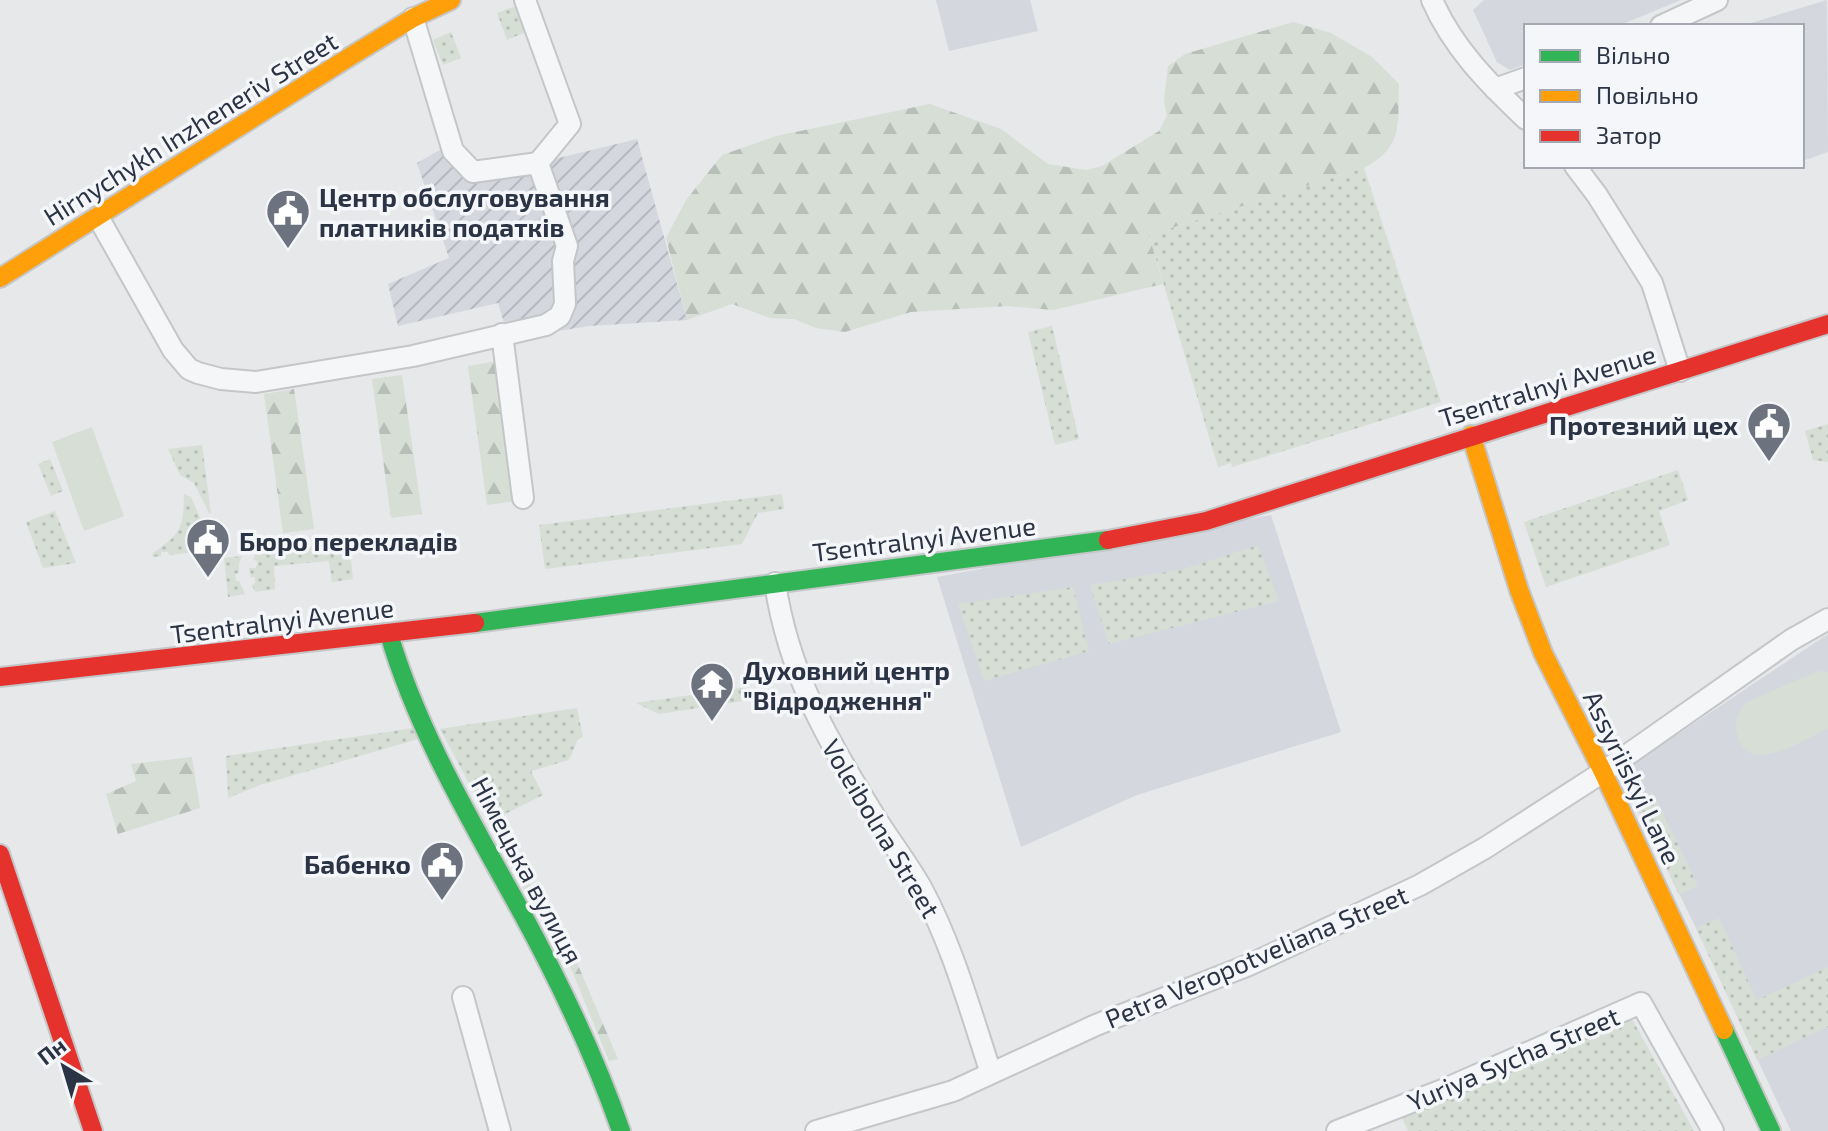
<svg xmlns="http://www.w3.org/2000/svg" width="1828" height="1131" font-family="'Exo 2',sans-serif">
<defs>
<pattern id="industrial-furrows" width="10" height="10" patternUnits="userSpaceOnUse" patternTransform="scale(2)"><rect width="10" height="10" fill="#d4d7dd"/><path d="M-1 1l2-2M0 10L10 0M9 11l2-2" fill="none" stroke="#b6b9bf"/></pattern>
<pattern id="grass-dots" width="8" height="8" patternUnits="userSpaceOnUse" patternTransform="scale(2)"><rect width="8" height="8" fill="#d6ded6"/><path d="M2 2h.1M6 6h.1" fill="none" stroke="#b8bfb9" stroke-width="1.8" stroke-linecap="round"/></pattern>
<pattern id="forest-firs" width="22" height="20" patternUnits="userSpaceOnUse" patternTransform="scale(2)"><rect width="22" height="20" fill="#d6ded6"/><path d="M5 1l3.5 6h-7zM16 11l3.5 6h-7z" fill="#b8bfb9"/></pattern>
</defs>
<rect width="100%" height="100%" fill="#e6e8ea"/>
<g fill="#d4d7dd">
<polygon points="936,0 1030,0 1038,31 949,51"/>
<polygon points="1484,0 1681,0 1618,26 1526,26 1526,64 1510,70 1497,62 1473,10"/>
<polygon points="1827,0 1828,152 1802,161 1802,26 1741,26"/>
<polygon points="1271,515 1341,732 1137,795 1021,847 937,577"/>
<polygon points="1828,634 1828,1131 1791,1131 1696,928 1620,773"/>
</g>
<polygon fill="url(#industrial-furrows)" points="637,139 687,320 589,326 509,339 498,303 398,326 388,284 449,258 417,163 450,144 461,163 538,163"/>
<g fill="url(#grass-dots)">
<polygon points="516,6 526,32 507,40 497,13"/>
<polygon points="451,32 461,58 443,65 433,40"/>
<polygon points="1364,168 1441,402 1232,467 1231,463 1218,467 1149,235"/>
<polygon points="1052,326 1079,439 1055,445 1028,332"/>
<polygon points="1828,424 1828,462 1813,460 1805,431"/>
<polygon points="202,445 211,513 209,513 194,483 180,475 168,449"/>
<polygon points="50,459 63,491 51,496 38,464"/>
<polygon points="1678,470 1688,500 1659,511 1670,545 1546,587 1524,522"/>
<path d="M184,494L191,497L200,518L210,526L213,550L169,555L168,552H161V556L153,557L152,554C181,533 183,530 184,494Z"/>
<polygon points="782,494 784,509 758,513 742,544 545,569 539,525"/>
<polygon points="55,511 76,563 43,568 26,522"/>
<polygon points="349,542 353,579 332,582 329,561 274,566 275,589 255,592 252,585 255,583 255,577 251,577 249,568 256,568 258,561 253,560 256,552"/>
<polygon points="1258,545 1279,601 1109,644 1090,585 1184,569"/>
<polygon points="242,556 239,563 239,573 235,574 236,581 239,581 245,594 228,597 224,558"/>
<polygon points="1073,587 1089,651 984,681 958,604"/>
<polygon points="747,687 749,700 659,714 636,703"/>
<polygon points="577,708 583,737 578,739 569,760 531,771 543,795 499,817 485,813 440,729"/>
<polygon points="414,728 418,739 260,785 228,798 226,756"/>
<polygon points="1653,792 1698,886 1679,895 1634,800"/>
<polygon points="1719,918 1757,1000 1828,967 1828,1027 1757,1060 1696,928"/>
<polygon points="1632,1019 1694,1131 1408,1131 1401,1116"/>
</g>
<g fill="url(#forest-firs)">
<path d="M1293,22L1331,33L1372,57L1399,84C1397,124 1405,146 1364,168L1149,235L1163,284L1053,310L1007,306L911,312L845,332L816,328L794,319L770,318L732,304L687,320L666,238L686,200L722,155L776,136L930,104L1001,129L1048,164L1086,170L1102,166L1159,131L1167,116L1164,100L1168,66L1185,54Z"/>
<polygon points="498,361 517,501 487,505 468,366"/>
<polygon points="402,375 422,514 391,518 372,379"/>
<polygon points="294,389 314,529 283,533 264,394"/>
<polygon points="192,757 200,808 118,834 106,794 136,781 131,764"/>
<polygon points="512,855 575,958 618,1059 609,1061 568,961 506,859"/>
</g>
<g fill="#d6ded6">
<polygon points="92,427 124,516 84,531 52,442"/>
<path d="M1818,671L1828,672V729C1808,738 1785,752 1764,755C1736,758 1725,718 1749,701Z"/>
</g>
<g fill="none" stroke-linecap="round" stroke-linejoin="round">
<g stroke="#c4c6c8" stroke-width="24">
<g id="street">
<polyline points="525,0 570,124 538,163"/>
<path d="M1432,0C1453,48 1488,83 1526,119"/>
<polyline points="1661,26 1717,0"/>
<polyline points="1495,89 1526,78"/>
<polyline points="1575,166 1597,195 1652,283 1680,371"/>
<polyline points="98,217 173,350 189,369 198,373 221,379 256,382 413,356 546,325 560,316 565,304 563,261 567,246 538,163 473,172 453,151 413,18"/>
<polyline points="502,334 523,498"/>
<path d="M775,583C789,675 827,739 875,817C890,841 908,864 922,889C953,947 970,1010 991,1073"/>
<polyline points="463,997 500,1131"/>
<polyline points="816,1131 953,1091 1096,1025 1249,965 1420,885 1485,848 1603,772 1791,640 1828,619"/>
<polyline points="1337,1131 1445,1089 1641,1003 1713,1131"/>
</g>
</g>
<g stroke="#c4c6c8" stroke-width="22">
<g id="fast">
<polyline points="475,623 1108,540"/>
<path d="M389,634C418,733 473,824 523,915C561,985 595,1056 621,1131"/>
<polyline points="1724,1030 1771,1131"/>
</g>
</g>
<g stroke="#c4c6c8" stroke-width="22">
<g id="slow">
<polyline points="0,278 351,56 413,18 451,0"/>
<polyline points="1471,435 1519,590 1543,653 1603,772 1724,1030"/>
</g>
</g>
<g stroke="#c4c6c8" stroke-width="22">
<g id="jam">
<polyline points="1108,540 1206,521 1828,324"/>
<polyline points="0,677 475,623"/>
<polyline points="0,854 93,1131"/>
</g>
</g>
<use href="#street" stroke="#f5f6f7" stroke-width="20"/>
<use href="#fast" stroke="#30b455" stroke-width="18"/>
<use href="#slow" stroke="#ff9f0a" stroke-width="18"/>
<use href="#jam" stroke="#e5322d" stroke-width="18"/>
</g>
<defs>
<g id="civic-pin" transform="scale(2.3)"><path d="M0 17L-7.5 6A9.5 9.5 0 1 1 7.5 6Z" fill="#6c737f" stroke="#f4f6f9"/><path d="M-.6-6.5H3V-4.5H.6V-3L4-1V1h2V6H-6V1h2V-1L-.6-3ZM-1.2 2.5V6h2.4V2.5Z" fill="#fff"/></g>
<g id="temple-pin" transform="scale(2.3)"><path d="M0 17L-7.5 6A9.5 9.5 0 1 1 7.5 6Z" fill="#6c737f" stroke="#f4f6f9"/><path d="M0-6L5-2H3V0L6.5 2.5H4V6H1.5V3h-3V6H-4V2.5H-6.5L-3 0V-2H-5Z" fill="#fff"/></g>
</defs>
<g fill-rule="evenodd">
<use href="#civic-pin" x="288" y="211"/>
<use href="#civic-pin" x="1769" y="424"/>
<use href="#civic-pin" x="208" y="540"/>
<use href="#temple-pin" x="712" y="684"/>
<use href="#civic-pin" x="442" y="863"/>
</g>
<g text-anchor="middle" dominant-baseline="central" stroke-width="7" stroke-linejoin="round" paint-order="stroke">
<g font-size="26" fill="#2b3445" stroke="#f4f6f9">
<text transform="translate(190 128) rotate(-32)">Hirnychykh Inzheneriv Street</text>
<text transform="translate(1547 385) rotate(-17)">Tsentralnyi Avenue</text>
<text transform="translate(924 538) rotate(-7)">Tsentralnyi Avenue</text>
<text transform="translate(282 620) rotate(-7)">Tsentralnyi Avenue</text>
<text transform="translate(1633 777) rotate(64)">Assyriiskyi Lane</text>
<text transform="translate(882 828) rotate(59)">Voleibolna Street</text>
<text transform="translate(528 870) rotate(62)">Німецька вулиця</text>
<text transform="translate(1256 956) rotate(-23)">Petra Veropotveliana Street</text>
<text transform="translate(1513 1058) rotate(-23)">Yuriya Sycha Street</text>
</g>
<g font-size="26" font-weight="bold" fill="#2b3445" stroke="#f4f6f9" text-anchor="start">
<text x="319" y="196">Центр обслуговування<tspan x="319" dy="30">платників податків</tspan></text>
<text x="1738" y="424" text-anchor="end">Протезний цех</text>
<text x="239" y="540">Бюро перекладів</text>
<text x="743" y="669">Духовний центр<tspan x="743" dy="30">"Відродження"</tspan></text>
<text x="411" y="863" text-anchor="end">Бабенко</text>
</g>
</g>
<rect x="1524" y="24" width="280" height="144" fill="#f4f6f9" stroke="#a4a8b1" stroke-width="2"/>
<rect x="1540" y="50" width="40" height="12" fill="#30b455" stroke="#a4a8b1" stroke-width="2"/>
<text x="1596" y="64" font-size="24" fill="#2b3445">Вільно</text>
<rect x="1540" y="90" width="40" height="12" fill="#ff9f0a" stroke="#a4a8b1" stroke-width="2"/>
<text x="1596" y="104" font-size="24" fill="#2b3445">Повільно</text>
<rect x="1540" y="130" width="40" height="12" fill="#e5322d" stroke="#a4a8b1" stroke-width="2"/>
<text x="1596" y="144" font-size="24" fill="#2b3445">Затор</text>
<g transform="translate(64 1067) rotate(322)" stroke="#f4f6f9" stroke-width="6" paint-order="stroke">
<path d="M0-6L14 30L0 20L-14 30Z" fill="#2b3445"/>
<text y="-12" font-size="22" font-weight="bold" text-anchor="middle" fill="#2b3445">Пн</text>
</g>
</svg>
